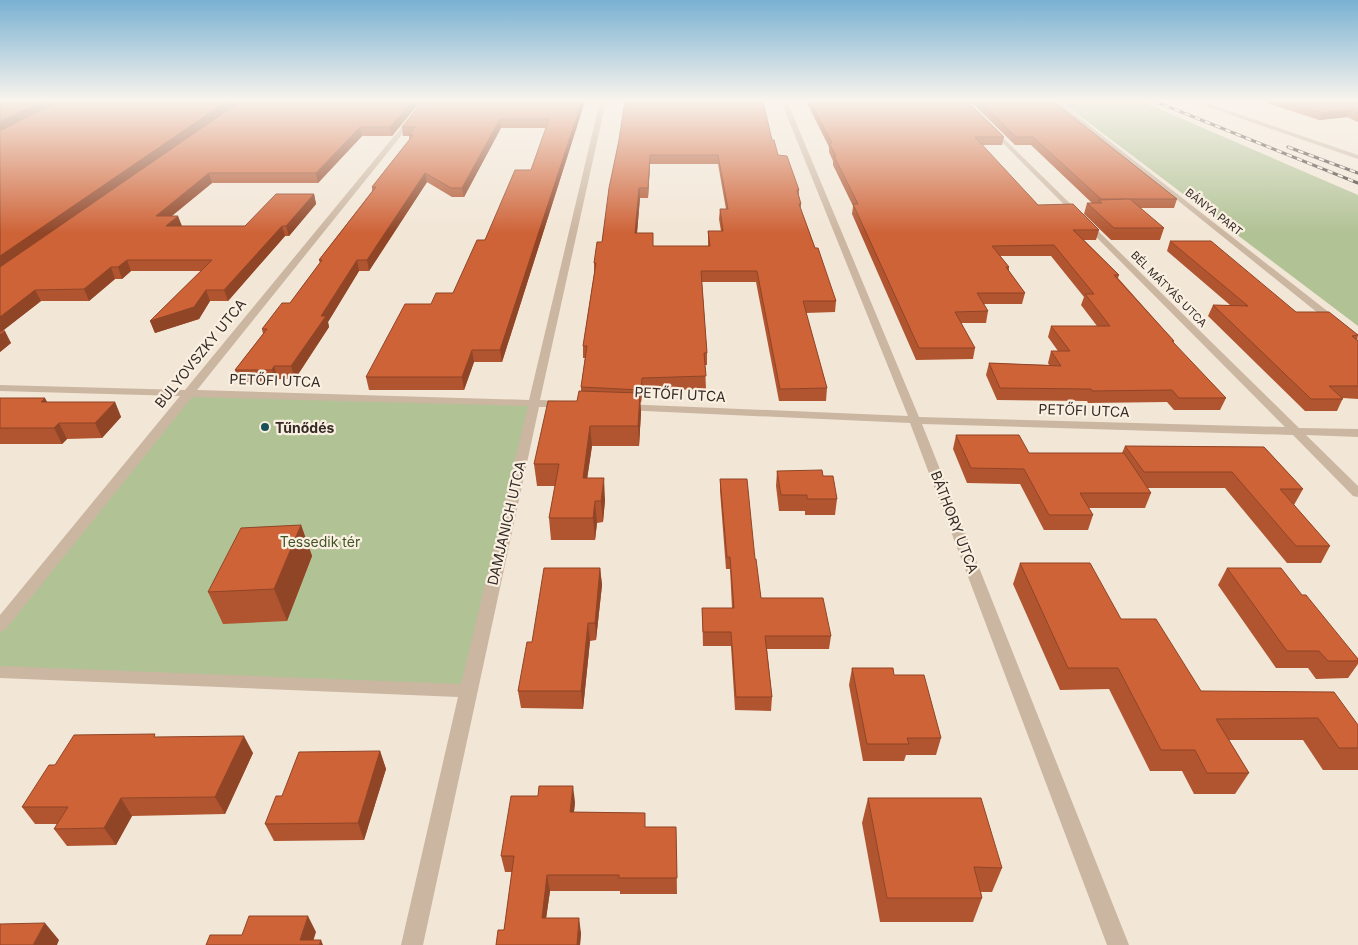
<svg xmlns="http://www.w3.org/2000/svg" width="1358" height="945" font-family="Inter,sans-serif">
<rect width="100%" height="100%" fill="#f2e6d6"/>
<g fill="#b1c295">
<polygon points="1060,101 1141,101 1358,195 1358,326"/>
<polygon points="190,392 533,403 468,691 0,672 0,626"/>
</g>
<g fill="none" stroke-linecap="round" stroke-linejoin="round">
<g fill="#cbb6a1" fill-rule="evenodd">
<polygon points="423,101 429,101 197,390 529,400 600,101 606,101 540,400 564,401 570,404 564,407 539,407 423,945 401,945 458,697 0,678 0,666 461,684 528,406 192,397 5,630 0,632 0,615 180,396 0,391 0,385 185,390"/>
<polygon points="781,101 787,101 919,417 1285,427 989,129 991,126 1299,428 1358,429 1358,437 1306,435 1358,486 1358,497 1353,496 1293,435 922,424 1129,945 1107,945 910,423 623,410 617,407 623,404 908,416"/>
<polygon points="1054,101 1058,101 1358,335 1358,343 1354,342"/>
<polygon points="1191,101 1200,101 1358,155 1358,159"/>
</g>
<g stroke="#352a25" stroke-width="3">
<g id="rail">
<polyline points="1154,101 1358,183"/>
<polyline points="1288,147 1358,173"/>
</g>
</g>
<use href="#rail" stroke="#faf0e2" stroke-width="2" stroke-dasharray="5.5" stroke-linecap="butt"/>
</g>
<g fill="#b15530" fill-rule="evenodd">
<polygon points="0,101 421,101 392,136 362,136 318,183 212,183 172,216 178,216 181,226 245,226 314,194 316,204 289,236 285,236 228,301 210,301 199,319 155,333 150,321 201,271 131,271 122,279 115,279 89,301 41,301 2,331 11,343 0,352"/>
<polygon points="585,101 502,362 474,362 464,390 369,390 366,377 431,304 453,293 485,240 531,170 546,128 501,128 464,197 452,197 427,182 369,271 359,271 328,322 329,327 295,379 278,379 276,382 239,382 235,370 263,334 262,329 290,303 320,263 319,260 372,191 372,187 409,140 409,136 403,136 402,127"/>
<polygon points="806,101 967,101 1004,137 1002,145 982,145 1038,205 1099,230 1096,240 1084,240 1119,275 1118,278 1174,341 1173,343 1226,398 1220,410 1174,410 1167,402 1088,403 1087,401 997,400 986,375 989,363 1049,365 1048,363 1051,351 1058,351 1048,337 1051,326 1097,326 1081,305 1084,297 1051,256 1000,256 1009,267 1009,271 1025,293 1022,304 984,304 988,311 986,323 961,323 975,348 973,359 916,360 852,214 853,206 833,165 833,161 829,152 829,147"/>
<polygon points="970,101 1053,101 1177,199 1174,208 1140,208 1164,228 1160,240 1111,240 1084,214 1087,203 1092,203 1031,145 1015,145"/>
<polygon points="1261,101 1358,101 1358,122 1347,117 1319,120"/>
<path d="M619,140H772L778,155L799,190V196L801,204V209L815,248L836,301L835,312L806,313L827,388L826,401H779L756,282H702L707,353V365H705L706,389L642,391L641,403L640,402L641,413L639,446H592L587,478L605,500L603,522L597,523L595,540H551L549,518L555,486H537L534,464L577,401L581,391V387L585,358H583V346L594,274V263L602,242ZM650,164H718L726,209H720L719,219L721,231H708V246H653L637,233L640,198H648Z"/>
<polygon points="1170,241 1296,312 1358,335 1357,340 1358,341 1358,399 1343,398 1337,411 1305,411 1208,316 1213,305 1230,305 1167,251"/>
<polygon points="0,398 48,402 115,402 121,417 102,438 67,439 62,444 0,444"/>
<polygon points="956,435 1029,453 1122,453 1125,446 1264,447 1303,489 1294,505 1330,546 1321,563 1287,563 1225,488 1147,488 1151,493 1145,508 1088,508 1093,515 1088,530 1044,530 1020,484 967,483 953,449"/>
<polygon points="777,471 823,476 837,499 835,515 805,515 805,511 779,511 776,486"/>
<polygon points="720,479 755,559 761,598 831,636 829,649 767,649 772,697 771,711 735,710 731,646 703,646 702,608 732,608 730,569 726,569 720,491"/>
<polygon points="301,525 312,556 287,621 223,624 208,592"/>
<polygon points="1020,563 1121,619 1201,691 1358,725 1358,770 1323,770 1303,740 1229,740 1249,773 1235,794 1194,794 1182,771 1150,771 1109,689 1060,690 1013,584"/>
<polygon points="600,568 602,585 596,640 590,641 583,709 521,708 518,691"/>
<polygon points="1227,568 1302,595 1358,659 1358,664 1348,678 1316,679 1308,668 1276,668 1218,585"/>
<polygon points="852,668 894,675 941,738 936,755 906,755 904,761 863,761 849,685"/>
<polygon points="157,737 253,753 225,814 132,816 116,845 67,846 54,829 57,824 35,824 22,807 55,765"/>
<polygon points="380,751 386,769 364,840 274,841 265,824 282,796"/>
<polygon points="868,798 1002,868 992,892 981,892 982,898 973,922 880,922 862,823"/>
<polygon points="575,802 574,812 645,813 645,827 676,827 677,894 620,894 620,891 550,891 546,918 581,933 580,945 496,945 504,930 512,872 505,872 501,856"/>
</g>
<g fill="#904527">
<polygon points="43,101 62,101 0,133 0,122"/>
<polygon points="227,101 241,101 0,271 0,256"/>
<polygon points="413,101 421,101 392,136 390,127"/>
<polygon points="582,101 585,101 502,362 500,350"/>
<polygon points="1350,110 1347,117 1319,120 1322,113"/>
<polygon points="500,119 501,128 464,197 462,188"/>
<polygon points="360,127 362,136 318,183 316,173"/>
<polygon points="650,155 650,164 648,198 648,188"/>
<polygon points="209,173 212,183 159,226 156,216"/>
<polygon points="425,173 427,182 369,271 367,260"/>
<polygon points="639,188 640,198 636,244 635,233"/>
<polygon points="314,194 316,204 289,236 286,226"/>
<polygon points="178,216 182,226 166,226"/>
<polygon points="282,226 285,236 228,301 224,290"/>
<polygon points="127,260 131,271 122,279 118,267"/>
<polygon points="357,260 359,271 328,322 329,327 295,379 291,366 321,316"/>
<polygon points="111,267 115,279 89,301 84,289"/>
<polygon points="35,290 41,301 0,333 0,317"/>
<polygon points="206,290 210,301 199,319 155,333 150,321"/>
<polygon points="5,331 11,343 0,352 0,335"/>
<polygon points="472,350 474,362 464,390 462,377"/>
<polygon points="274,366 278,379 276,382 272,370"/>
<polygon points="642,378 642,391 641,403 641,390"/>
<polygon points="640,393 641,413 639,446 638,426"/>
<polygon points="45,398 53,413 41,402"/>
<polygon points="115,402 121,417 102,438 95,423"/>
<polygon points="59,423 67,439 62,444 54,428"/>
<polygon points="590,426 592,446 584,500 583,478"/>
<polygon points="604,478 605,500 603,522 601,501"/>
<polygon points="595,501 597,523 595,540 593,518"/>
<polygon points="301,525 312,556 287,621 274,589"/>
<polygon points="600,568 602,585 596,640 595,623"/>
<polygon points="588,623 590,641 583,709 581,691"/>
<polygon points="244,736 253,753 225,814 215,797"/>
<polygon points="380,751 386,769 364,840 358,823"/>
<polygon points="573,786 575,802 572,829 570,812"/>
<polygon points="121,798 132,816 116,845 104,828"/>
<polygon points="547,875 550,891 544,933 542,918"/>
<polygon points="308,916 316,932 312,945 300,940"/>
<polygon points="579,918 581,933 580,945 577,945"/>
<polygon points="45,923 59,940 57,945 33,945"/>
<polygon points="321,940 323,945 319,945"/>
</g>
<g fill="#ce6338" stroke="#904527" fill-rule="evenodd">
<polygon points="0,101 43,101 0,122"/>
<polygon points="59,101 227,101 0,256 0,131"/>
<polygon points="241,101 413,101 390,127 360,127 316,173 209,173 156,216 178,216 166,226 245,226 276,194 314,194 286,226 282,226 224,290 206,290 194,307 150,321 212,260 127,260 118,267 111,267 84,289 35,290 0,317 0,267"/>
<polygon points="423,101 582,101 500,350 472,350 462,377 366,377 405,304 431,304 436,293 453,293 477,240 485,240 515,170 531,170 549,119 500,119 462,188 451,188 425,173 367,260 357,260 321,316 326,316 291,366 274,366 272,370 235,370 267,329 262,329 282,303 290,303 322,260 319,260 376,187 372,187 413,135 409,135 415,127 402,127"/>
<path d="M625,101H763L772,140H774L778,155L787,156L799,190H797L801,204H799L815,248H818L836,301H803L827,388L780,389L757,271H701L707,353H704L706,376L642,378L641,390L581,387L587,346H583L596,263H594L597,242H602L609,188L619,140ZM650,155H718L728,209H720L723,231H708L710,246H653V233H635L639,188H648Z"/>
<polygon points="810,101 967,101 1004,137 975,137 1038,205 1073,204 1099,230 1073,230 1119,275 1114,275 1174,341 1172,341 1226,398 1179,398 1172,390 1092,391 1091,389 1000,388 989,363 1061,366 1051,351 1070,351 1051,326 1110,326 1085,294 1094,294 1054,245 992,246 1009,267 1006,267 1025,293 977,293 988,311 955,312 975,348 919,348 853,204 858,204 834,156 836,156 829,143 832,143"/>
<polygon points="979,101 1053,101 1177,199 1101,199 1033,137 1016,137"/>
<polygon points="1285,101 1358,101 1358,113 1350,110 1322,113"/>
<polygon points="1130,199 1164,228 1114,228 1087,203 1102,203 1098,200"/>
<polygon points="1170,241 1211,241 1296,312 1329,312 1358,335 1352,336 1358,341 1358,386 1329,386 1343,399 1311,399 1213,305 1248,306"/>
<polygon points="0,331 5,331 0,335"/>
<polygon points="579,391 640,393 638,426 590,426 583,478 604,478 601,501 595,501 593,518 549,518 559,464 534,464 548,401 577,401"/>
<polygon points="0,398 45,398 41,402 115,402 95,423 59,423 54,428 0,428"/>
<polygon points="956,435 1019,435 1029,453 1124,453 1151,493 1080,493 1093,515 1049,515 1024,469 971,468"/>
<polygon points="1125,446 1264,447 1303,489 1280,489 1330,546 1296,546 1232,472 1144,472"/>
<polygon points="822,470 823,476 833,476 837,499 807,499 807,495 781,495 777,471"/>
<polygon points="720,479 747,479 755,559 756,559 761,598 823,598 831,636 765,636 772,697 736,697 731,632 703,632 702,608 734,608 730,557 727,557"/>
<polygon points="301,525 274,589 208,592 241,528"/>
<polygon points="1020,563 1090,563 1121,619 1156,619 1201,691 1334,692 1358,725 1358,748 1339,748 1318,718 1216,719 1249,773 1207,773 1195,750 1161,750 1118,668 1068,668"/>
<polygon points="544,568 600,568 595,623 588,623 581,691 518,691 527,642 532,642"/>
<polygon points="1227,568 1281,568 1302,595 1306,595 1358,659 1358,661 1328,661 1319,651 1287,651"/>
<polygon points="852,668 893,668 894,675 924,675 941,738 907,738 909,744 867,744"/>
<polygon points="155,734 154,737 244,736 215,797 121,798 104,828 54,829 68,807 22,807 49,765 55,765 74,735"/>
<polygon points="380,751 358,823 265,824 276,796 282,796 299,752"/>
<polygon points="539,786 573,786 570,812 645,813 645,827 676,827 677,878 619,878 619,875 547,875 542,918 579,918 577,945 496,945 498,930 504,930 514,856 501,856 511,796 538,796"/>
<polygon points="868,798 981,798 1002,868 974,867 982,898 887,898"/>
<polygon points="249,916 308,916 300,940 321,940 319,945 206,945 210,935 242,935"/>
<polygon points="45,923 33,945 0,945 0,924"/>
</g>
<linearGradient id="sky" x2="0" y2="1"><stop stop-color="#79b1d2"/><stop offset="0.43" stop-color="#f9f4ed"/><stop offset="1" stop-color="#f9f4ed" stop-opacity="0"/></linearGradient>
<rect width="1358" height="233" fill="url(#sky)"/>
<circle fill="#185158" stroke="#faf0e2" stroke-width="2" cx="265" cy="427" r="5"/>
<g text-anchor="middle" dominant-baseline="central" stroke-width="4.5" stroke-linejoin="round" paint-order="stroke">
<g font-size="11" fill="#352a25" stroke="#faf0e2">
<text transform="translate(1214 212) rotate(38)">BÁNYA PART</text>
<text transform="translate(1169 289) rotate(45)">BÉL MÁTYÁS UTCA</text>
</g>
<g font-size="14" fill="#352a25" stroke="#faf0e2">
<text transform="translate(200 353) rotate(-51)">BULYOVSZKY UTCA</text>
<text transform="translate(275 380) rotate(2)">PETŐFI UTCA</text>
<text transform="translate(680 394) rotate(3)">PETŐFI UTCA</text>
<text transform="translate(1084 410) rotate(2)">PETŐFI UTCA</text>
<text transform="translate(955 522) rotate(69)">BÁTHORY UTCA</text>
<text transform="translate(506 523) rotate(-77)">DAMJANICH UTCA</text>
</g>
<g font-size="14" font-weight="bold" fill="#352a25" stroke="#faf0e2" text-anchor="start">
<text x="275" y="427">Tűnődés</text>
</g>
<g font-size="14" fill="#425427" stroke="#faf0e2">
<text x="320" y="541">Tessedik tér</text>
</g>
</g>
</svg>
